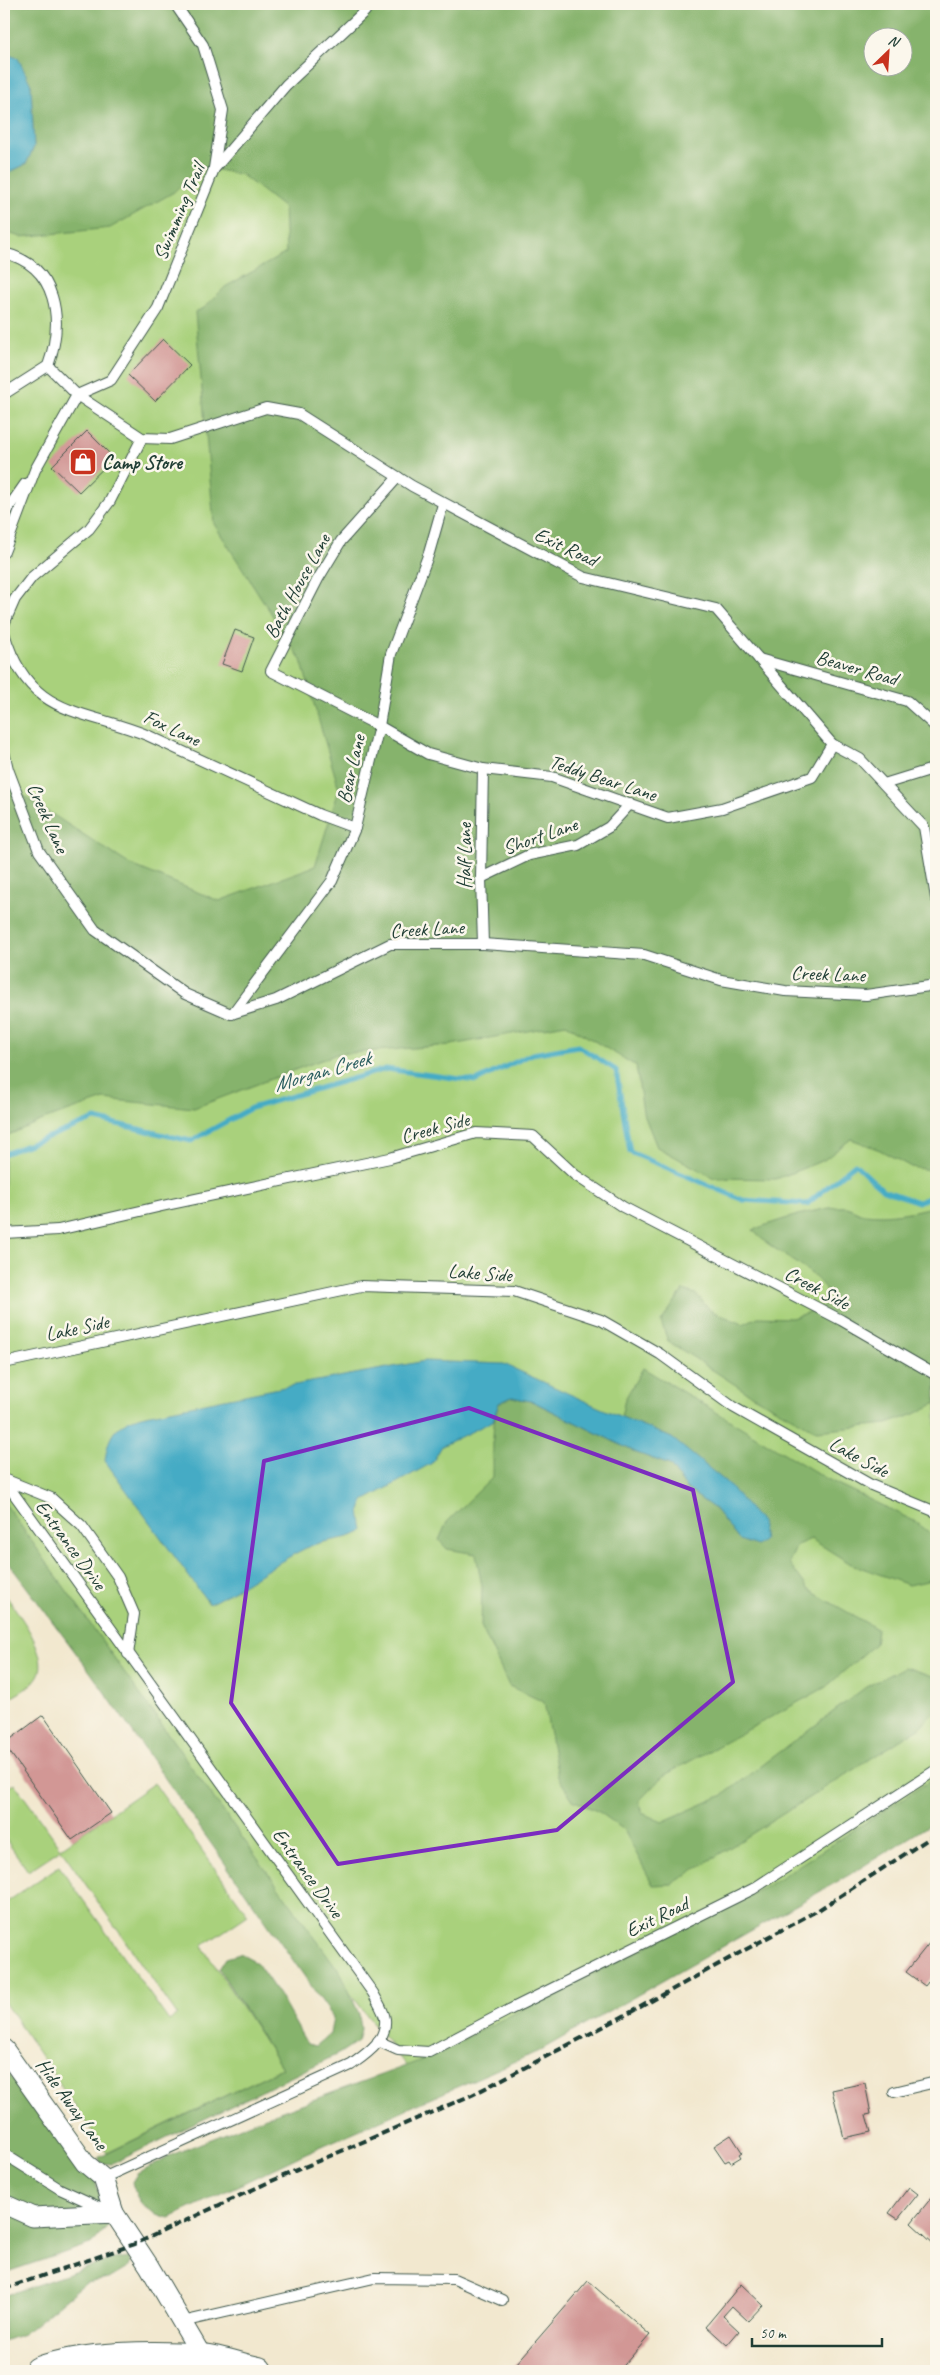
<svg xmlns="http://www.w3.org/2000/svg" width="940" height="2375" font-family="Caveat,sans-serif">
<rect width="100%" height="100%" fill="#fbf7ec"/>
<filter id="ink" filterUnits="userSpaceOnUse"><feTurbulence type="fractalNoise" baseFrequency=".02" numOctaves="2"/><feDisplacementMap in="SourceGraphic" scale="10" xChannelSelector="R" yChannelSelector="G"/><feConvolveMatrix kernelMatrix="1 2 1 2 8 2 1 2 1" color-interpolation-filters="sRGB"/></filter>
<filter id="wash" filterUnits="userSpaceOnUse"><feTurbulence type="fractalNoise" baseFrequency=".0096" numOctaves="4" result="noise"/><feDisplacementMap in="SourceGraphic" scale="20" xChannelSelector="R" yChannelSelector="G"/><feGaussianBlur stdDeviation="1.12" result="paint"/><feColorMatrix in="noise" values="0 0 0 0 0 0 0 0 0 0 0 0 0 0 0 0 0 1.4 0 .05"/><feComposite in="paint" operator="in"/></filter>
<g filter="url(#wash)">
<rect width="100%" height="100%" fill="#f2e8cf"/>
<g fill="#a9d17c" stroke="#648758">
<polygon points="4,4 936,637 936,1786 757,1904 411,2072 4,1546"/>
<path d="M4,1593C16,1610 51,1655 38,1676C30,1689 16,1694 4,1702Z"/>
<polygon points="14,1783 61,1848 154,1783 248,1915 202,1946 282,2068 107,2153 4,2002 4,1904 59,1866 169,2021 177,2015 61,1849 28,1871 4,1837 4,1791"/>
</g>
<g fill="#86b36c" stroke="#527850" fill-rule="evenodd">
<path d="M4,4H936V1171L911,1167L880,1150L851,1139L824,1160L776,1179L714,1178L657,1147L643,1112L636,1066L566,1024L451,1045L337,1054L194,1108L104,1099L43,1120L4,1137V783L129,864L219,901L315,866L339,789L301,660L214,524L195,312L204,308L225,287L286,253L284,208L242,175L200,166L174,192L110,228L21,237L4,232V175L26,164L34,147L31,85L7,54L4,55ZM872,38H902V68H872Z"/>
<path d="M936,1206V1403L915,1414L887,1424L817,1431L751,1395L668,1341L661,1322L683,1290L696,1294L711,1311L743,1324L758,1317L792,1318L831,1304C827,1271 772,1254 753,1230C772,1222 827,1205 846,1207C852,1208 858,1213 864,1214C889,1217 912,1212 936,1206Z"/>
<path d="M643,1368L827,1479L916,1522L936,1538V1579L909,1585L851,1564L811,1539L797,1545L789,1563L809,1590L877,1629L875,1644L826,1687L663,1776L639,1801L642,1813L662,1822L723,1795L866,1687L904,1667L936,1677V1710L921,1727L672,1884L653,1885L624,1830L601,1813L573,1800L558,1777L544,1702L509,1686L481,1626L482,1586L476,1554L447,1549L439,1540L447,1522L493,1477C494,1452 490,1427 499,1403L512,1397L534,1402L637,1453L670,1465L687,1489L715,1509L739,1540L672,1438L621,1417L625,1399Z"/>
<polygon points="4,1502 207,1789 342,1975 359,2014 361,2029 358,2041 340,2053 112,2164 101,2163 98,2158 282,2068 219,1969 226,1958 240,1954 257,1963 279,1995 307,2044 316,2046 330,2034 333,2017 91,1673 4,1557"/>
<path d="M936,1777V1821L849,1875L539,2051L306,2153L170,2218C147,2212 138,2206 132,2182L137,2174L169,2156L266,2117L422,2060L767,1886Z"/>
<polygon points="4,2074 9,2074 94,2178 109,2224 93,2243 4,2273"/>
<polygon points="129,2257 131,2262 129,2267 109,2279 85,2283 23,2334 4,2341 4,2296 112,2259"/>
</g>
<g fill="#45abc5" stroke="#32747c">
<polygon points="6,54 18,58 31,85 34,147 26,164 4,175 4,55"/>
<path d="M425,1361L504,1364L598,1407L672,1438L726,1482L761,1522L764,1540L757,1546L739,1540L715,1509L687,1489L670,1465L637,1453L534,1402L512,1397L499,1403L493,1421L442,1446L432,1463L364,1501L360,1510L363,1531C346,1541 325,1539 308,1547C273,1564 243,1587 209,1604L105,1461C108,1434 116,1424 141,1416L284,1387Z"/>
</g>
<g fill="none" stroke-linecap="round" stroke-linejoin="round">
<polyline stroke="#45abc5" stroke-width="5" points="4,1154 95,1119 191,1141 251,1108 386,1069 476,1081 532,1054 578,1046 616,1070 630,1152 743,1200 807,1204 855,1164 883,1190 918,1202 936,1195"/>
</g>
<g id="blocks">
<g fill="#d29795">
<polygon points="163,339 190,365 155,401 128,375"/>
<polygon points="87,431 114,458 79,492 52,466"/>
<polygon points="235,630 254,637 242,671 222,664"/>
<polygon points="43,1715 111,1813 72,1840 4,1744"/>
<polygon points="930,1942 936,1947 936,1972 925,1986 906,1972"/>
<polygon points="865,2083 871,2114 866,2115 871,2132 844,2138 832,2090"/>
<polygon points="731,2135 742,2152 739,2154 741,2157 731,2163 729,2160 725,2162 714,2146"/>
<polygon points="909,2187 918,2194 898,2219 889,2213"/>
<polygon points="932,2197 936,2201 936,2246 911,2223"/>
<polygon points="588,2281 650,2335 619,2371 510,2371"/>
<polygon points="741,2284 763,2305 748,2321 732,2306 723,2316 739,2331 727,2345 706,2326"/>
</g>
</g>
</g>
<g filter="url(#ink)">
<use href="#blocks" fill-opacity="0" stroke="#3f574b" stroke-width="1"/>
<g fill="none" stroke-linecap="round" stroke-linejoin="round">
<g stroke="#3f574b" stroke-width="12">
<g id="lane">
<polyline points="175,4 203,45 223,110 214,168"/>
<path d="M4,253C58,266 64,320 48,366"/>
<polyline points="4,394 48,366 77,395 142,438 170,439 266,408 299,414 412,486 583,577 716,609 832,744 860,759 924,827 936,898"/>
<polyline points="77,395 111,380 158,308 214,169 286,85 365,11 367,4"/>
<polyline points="398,477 341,541 318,579 271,671 379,726 428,754 483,769 552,777 668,818 722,808 812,777 832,744"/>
<polyline points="4,514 25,484"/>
<polyline points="4,552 35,470 77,395"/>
<polyline points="4,624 15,599 32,577 89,529 110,501 142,438"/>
<path d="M4,633C29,718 81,708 149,736L320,815L355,828"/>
<polyline points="759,659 907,701 936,727"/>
<polyline points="4,752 8,769 39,851 95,930 185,994 231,1014 276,1000 390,944 483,944 644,955 721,980 785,991 866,995 936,985"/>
<polyline points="884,784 936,768"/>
<polyline points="481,878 529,855 578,845 609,827 630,804"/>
<polyline points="483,944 481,878 483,769"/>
<polyline points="232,1014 332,881 355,828 379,726 391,654 429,553 443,504"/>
<polyline points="4,1233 58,1230 162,1206 390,1158 476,1133 533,1136 575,1175 623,1207 841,1320 936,1375"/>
<polyline points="4,1363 361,1286 514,1291 601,1320 660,1354 733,1407 871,1485 936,1512"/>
<polyline points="4,1479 51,1498 82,1526 118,1577 134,1614 128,1654"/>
<path d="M4,1480L373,1993C377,2001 384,2011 385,2019C387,2041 366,2054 351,2065L103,2178"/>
<polyline points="378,2041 398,2050 429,2052 509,2010 753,1889 936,1770"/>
<polyline points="894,2092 936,2082"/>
<polyline points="4,2154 60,2189 106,2210"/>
<polyline points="182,2322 374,2278 454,2279 502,2300"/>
</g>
</g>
<g stroke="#3f574b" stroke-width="21">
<g id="street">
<polyline points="4,2049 85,2163 103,2178 114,2213"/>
<polyline points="4,2204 33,2217 114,2213 149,2266 203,2358"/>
</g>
</g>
<g stroke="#3f574b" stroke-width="30">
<path id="secondary" d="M39,2371C83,2355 156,2354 202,2358C220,2360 240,2367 258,2371"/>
</g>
<use href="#lane" stroke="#fff" stroke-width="10"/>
<use href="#street" stroke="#fff" stroke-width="19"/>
<use href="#secondary" stroke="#fff" stroke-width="28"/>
<polyline stroke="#1f3d34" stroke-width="4" stroke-dasharray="8 4" stroke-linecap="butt" points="4,2289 135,2244 267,2183 472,2095 620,2018 820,1909 936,1834"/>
</g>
</g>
<path fill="none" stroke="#7b2cbf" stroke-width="4" stroke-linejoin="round" d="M469,1408L693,1490L733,1682L557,1830L338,1864L231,1703L264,1461Z"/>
<defs>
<g id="shop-square" transform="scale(1.4375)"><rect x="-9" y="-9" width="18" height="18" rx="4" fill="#c8321e" stroke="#fbf7ec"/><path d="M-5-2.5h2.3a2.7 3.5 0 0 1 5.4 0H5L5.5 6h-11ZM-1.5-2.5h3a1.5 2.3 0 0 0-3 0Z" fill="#fff"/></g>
</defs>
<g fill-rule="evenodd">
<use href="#shop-square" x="83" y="462"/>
</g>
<g text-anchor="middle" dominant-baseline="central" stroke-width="5" stroke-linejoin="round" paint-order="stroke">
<g font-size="20" fill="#1f3d34" stroke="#fbf7ec">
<text transform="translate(179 212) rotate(-67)">Swimming Trail</text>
<text transform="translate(566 547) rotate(25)">Exit Road</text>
<text transform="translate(297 586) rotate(-61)">Bath House Lane</text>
<text transform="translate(857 668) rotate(16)">Beaver Road</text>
<text transform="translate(172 728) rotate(25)">Fox Lane</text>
<text transform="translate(351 769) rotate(-77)">Bear Lane</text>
<text transform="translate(603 778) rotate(18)">Teddy Bear Lane</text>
<text transform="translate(48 818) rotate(66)">Creek Lane</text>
<text transform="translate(540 836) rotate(-19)">Short Lane</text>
<text transform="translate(464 856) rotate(-90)">Half Lane</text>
<text transform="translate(427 929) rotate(-3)">Creek Lane</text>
<text transform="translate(828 974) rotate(2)">Creek Lane</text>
<text transform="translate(435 1128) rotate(-15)">Creek Side</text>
<text transform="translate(480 1273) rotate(4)">Lake Side</text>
<text transform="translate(817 1288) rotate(28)">Creek Side</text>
<text transform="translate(77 1328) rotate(-12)">Lake Side</text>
<text transform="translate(859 1457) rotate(28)">Lake Side</text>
<text transform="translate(71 1545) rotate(54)">Entrance Drive</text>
<text transform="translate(308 1873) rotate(54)">Entrance Drive</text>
<text transform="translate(657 1917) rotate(-26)">Exit Road</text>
<text transform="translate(72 2104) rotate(54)">Hide Away Lane</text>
</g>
<g font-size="20" font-weight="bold" fill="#1f3d34" stroke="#fbf7ec" text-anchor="start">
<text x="102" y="462">Camp Store</text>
</g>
<g font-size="21" font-style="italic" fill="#2a5e60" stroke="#fbf7ec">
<text transform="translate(322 1071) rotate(-16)">Morgan Creek</text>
</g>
</g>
<rect width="940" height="2375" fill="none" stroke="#fbf7ec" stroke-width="20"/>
<g transform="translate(888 52) rotate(25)"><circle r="24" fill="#fbf7ec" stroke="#a3ada2"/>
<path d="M0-4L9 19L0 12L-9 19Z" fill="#c8321e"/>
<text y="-8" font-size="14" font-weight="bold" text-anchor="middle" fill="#1f3d34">N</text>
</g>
<path d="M752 2338v8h130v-8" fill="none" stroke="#1f3d34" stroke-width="2.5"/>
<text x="760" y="2338" font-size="15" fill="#1f3d34" stroke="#fbf7ec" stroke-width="4" paint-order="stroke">50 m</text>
</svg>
